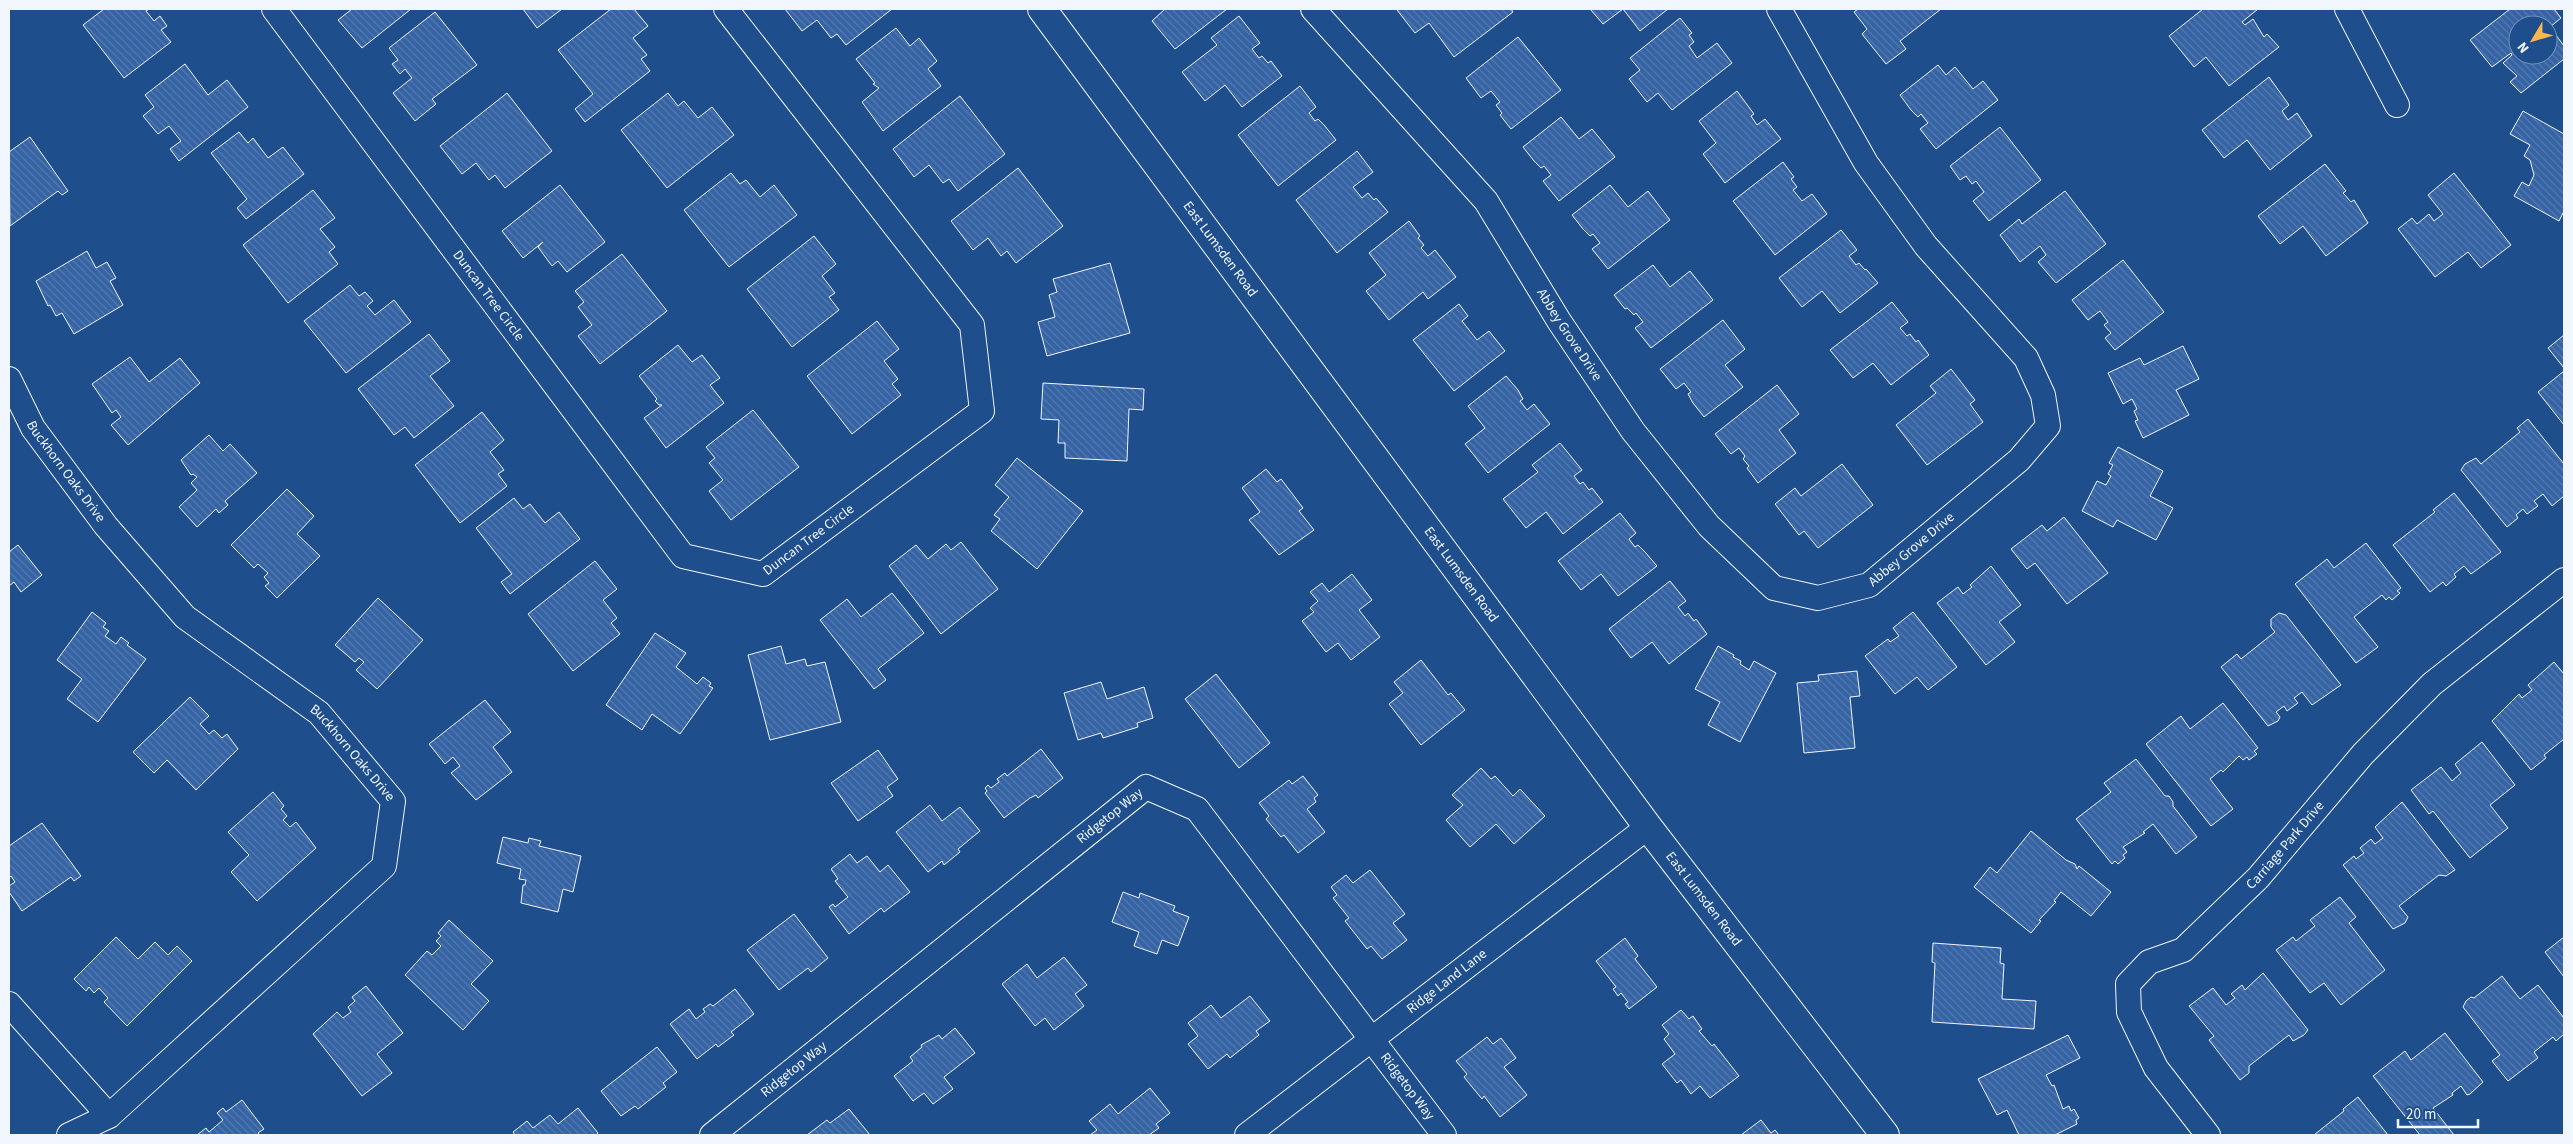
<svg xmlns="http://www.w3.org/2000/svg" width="2573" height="1144" font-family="'Source Sans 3',sans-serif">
<defs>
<pattern id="building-back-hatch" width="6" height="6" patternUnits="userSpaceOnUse" patternTransform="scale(1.25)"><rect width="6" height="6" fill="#3563a3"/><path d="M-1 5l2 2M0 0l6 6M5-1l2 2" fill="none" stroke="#537ab1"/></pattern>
</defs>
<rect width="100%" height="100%" fill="#1f4e8c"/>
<g fill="url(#building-back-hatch)" stroke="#f2f6ff" fill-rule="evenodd">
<polygon points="104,9 149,9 146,11 154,21 160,16 167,26 161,30 171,42 124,78 83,25"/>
<polygon points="352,9 351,9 411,9 362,48 338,20"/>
<polygon points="523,9 562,9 537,28"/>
<polygon points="611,9 634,9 648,26 633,38 647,55 641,59 650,71 585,122 575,109 593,94 558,50"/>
<polygon points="785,9 892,9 846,45 837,34 831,38 817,20 802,31"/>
<polygon points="1165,9 1227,9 1175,49 1152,21"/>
<polygon points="1399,9 1511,9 1513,12 1454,57 1429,23 1415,33 1397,10"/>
<polygon points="1590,9 1623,9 1603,24"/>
<polygon points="1623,9 1668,9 1640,31"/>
<polygon points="1858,9 1941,9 1900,41 1906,49 1886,64 1862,34 1867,29 1854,12"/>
<polygon points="2203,9 2258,9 2242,22 2245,25 2253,19 2264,37 2267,34 2279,47 2229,86 2206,57 2194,67 2169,36"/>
<path d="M2510,9H2554L2561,18L2550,27L2564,46V59L2521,93L2510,82L2517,76L2503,63L2512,55L2511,53L2492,67L2470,40ZM2518,25H2548V55H2518Z"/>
<polygon points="435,12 477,65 432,99 436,104 415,121 393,93 412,78 405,69 400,74 392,64 398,60 389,48"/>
<polygon points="1239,16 1260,43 1252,49 1259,58 1262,56 1268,63 1271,61 1282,76 1242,107 1225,85 1205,101 1182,72 1217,45 1211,38"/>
<polygon points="1680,18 1692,33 1689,35 1694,42 1689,46 1697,58 1717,43 1732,63 1672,110 1658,93 1647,102 1629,79 1640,70 1630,58"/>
<polygon points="896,28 910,46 919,38 937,61 928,69 941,86 883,131 862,102 879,88 873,84 875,83 856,59"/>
<polygon points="1518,37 1561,90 1511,129 1500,115 1502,113 1496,105 1500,102 1491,91 1481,98 1466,78"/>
<polygon points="185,64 208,95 227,80 248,107 179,161 170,149 181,141 169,126 158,134 143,116 154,107 145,95"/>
<polygon points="1938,65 1946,75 1955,67 1973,89 1983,81 1998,100 1936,149 1920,129 1928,123 1921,114 1918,117 1911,110 1900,95"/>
<polygon points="2269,77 2289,105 2282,111 2288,120 2297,113 2312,136 2270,170 2247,140 2224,158 2202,130"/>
<polygon points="1300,86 1316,107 1309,113 1315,121 1318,119 1325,126 1336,140 1278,186 1238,135"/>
<polygon points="1737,91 1754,114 1751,116 1757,125 1765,119 1781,139 1725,183 1703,154 1716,143 1699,121"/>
<polygon points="507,93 552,151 505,188 495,175 489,180 476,163 462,174 440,146"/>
<polygon points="668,93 678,106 684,101 698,118 712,107 734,135 667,188 621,130"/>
<polygon points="960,96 1005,154 958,191 949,179 943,183 929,165 914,177 893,149"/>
<polygon points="2523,111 2564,134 2564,211 2559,221 2514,196 2522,182 2529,186 2534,175 2530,160 2524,156 2530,145 2510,134"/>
<polygon points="1561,117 1579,139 1592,129 1615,157 1559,201 1543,181 1551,175 1544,166 1541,168 1534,161 1523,147"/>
<polygon points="2000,127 2041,180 1989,221 1973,201 1984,192 1976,181 1972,184 1966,176 1960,180 1950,166"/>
<polygon points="239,132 248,143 253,138 268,158 283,147 304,174 246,219 237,208 247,199 211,153"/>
<polygon points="30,137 68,191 62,195 58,191 10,226 9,152"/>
<polygon points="1357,151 1373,172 1353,187 1362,198 1368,193 1374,200 1376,198 1388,212 1337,253 1296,200"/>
<polygon points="1783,162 1794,177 1791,179 1797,187 1793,190 1802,201 1812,194 1827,214 1775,255 1733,201"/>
<polygon points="2325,164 2346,191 2343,193 2351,202 2354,200 2368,223 2326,256 2303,226 2280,244 2258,216"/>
<polygon points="1018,168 1063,226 1016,263 1007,251 1001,256 988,238 973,250 951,221"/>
<polygon points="731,173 740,184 746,180 760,197 774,185 797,215 729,267 684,210"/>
<polygon points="2454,173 2511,245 2481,268 2468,252 2435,277 2398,229 2412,218 2417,224 2429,214 2434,221 2443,214 2428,195"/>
<polygon points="560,185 605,242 567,272 558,261 552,266 538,247 543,242 523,258 502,231"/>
<polygon points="1610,185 1628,207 1648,191 1670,220 1608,269 1592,249 1600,243 1593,234 1590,236 1583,229 1572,215"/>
<polygon points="313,190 335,218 320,229 335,247 329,252 338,264 288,303 243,245"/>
<polygon points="2065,191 2106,244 2056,283 2038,262 2046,255 2040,246 2020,262 2000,235 2019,219 2022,224"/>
<polygon points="1409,221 1420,236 1418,238 1424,245 1421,248 1428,256 1435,250 1456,277 1428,299 1423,292 1389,320 1366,291 1386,275 1369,253"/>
<polygon points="1841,230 1857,250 1849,256 1856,265 1859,263 1865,270 1866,269 1878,283 1840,313 1822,291 1802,307 1779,278"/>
<polygon points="814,236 836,264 822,276 835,293 829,297 839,310 792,347 747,289"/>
<polygon points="87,251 96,268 107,262 116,278 110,281 123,305 74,334 62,313 56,316 50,305 48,306 36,281"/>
<polygon points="622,254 667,311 600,364 578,336 592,325 578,307 584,302 575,291"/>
<polygon points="2123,260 2164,312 2115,350 2105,338 2111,333 2104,325 2108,322 2100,311 2088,320 2072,300"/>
<polygon points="1110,263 1130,333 1047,356 1038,322 1055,317 1049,295 1057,292 1053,279"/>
<polygon points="1653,265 1670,287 1690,271 1713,300 1651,348 1635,328 1643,322 1636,313 1634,315 1627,308 1625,309 1614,295"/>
<polygon points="350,285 359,296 365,292 373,301 367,306 375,315 394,300 411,322 346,373 304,321"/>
<polygon points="1892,302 1908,322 1900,328 1907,336 1910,334 1916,342 1918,340 1929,355 1891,385 1873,363 1853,378 1830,350"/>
<polygon points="1459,304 1468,316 1462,321 1477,340 1489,331 1505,351 1454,391 1413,340"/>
<polygon points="1723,320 1745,349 1725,365 1743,387 1704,417 1693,403 1688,394 1691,392 1684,383 1676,389 1660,369"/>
<polygon points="877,321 899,349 884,361 898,379 892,384 901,395 852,434 807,376"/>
<polygon points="429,334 450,361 430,376 454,406 414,438 405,427 394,435 358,389"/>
<polygon points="2564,335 2564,368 2548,348"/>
<polygon points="678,345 692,362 702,355 720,378 710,385 724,403 666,448 644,418 662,405 659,405 655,401 657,399 639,376"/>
<polygon points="2183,346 2199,379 2176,390 2189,415 2143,438 2135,421 2138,420 2134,411 2137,409 2132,399 2123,404 2108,373 2140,358 2144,365"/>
<polygon points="130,357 149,382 180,358 200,383 128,445 111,425 121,417 116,410 112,413 92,384"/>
<polygon points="1951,369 1975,400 1970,404 1983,422 1927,465 1896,425 1936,393 1930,386"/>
<polygon points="2564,371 2564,425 2538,392"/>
<polygon points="1506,376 1518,390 1523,399 1520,401 1527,410 1534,404 1550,424 1488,473 1465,444 1485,428 1468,406"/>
<polygon points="1043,383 1144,389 1143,410 1129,409 1127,461 1065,458 1065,443 1058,443 1059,420 1041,419"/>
<polygon points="1777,385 1799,414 1779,430 1796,453 1758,483 1747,468 1749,466 1743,459 1745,456 1739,448 1731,454 1715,434"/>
<polygon points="753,410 799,467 731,520 709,491 723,480 709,463 715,458 706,447"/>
<polygon points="482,412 504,440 490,452 504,470 498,474 507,486 460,523 415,465"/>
<polygon points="2528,419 2564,464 2564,496 2552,506 2543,494 2534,501 2538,506 2527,514 2523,509 2516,515 2518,518 2507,527 2461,470 2465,464 2476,458 2481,464 2520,432 2517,428"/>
<polygon points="209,435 223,451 230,444 257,473 225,501 228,505 219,513 216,509 197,527 179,507 197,490 191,483 197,477 193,474 191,475 181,460"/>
<polygon points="1560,443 1582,470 1574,476 1580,484 1583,482 1589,490 1592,488 1603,502 1563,534 1546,512 1526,528 1503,499 1538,472 1532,465"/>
<polygon points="2118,447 2163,471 2150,496 2173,508 2156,540 2117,520 2113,527 2082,511 2097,481 2106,485 2111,476 2108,474 2113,465 2109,463"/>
<polygon points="1017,458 1083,511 1037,569 991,531 1000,519 994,515 1009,497 995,485"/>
<polygon points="1842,464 1873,505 1818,548 1804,531 1799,535 1775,504 1795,488 1801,496"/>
<polygon points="1266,469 1277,482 1281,479 1303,508 1299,511 1314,530 1279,555 1249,520 1260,512 1242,488"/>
<polygon points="287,489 314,516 297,534 320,556 277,598 265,586 269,583 264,577 268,573 258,564 254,568 231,545"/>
<polygon points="2454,493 2501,552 2471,574 2464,566 2454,574 2456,577 2446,586 2443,582 2430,592 2393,545 2435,512 2433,510"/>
<polygon points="514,498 523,509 530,504 545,523 559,512 580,539 510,594 501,582 512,574 476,528"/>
<polygon points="1620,513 1636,533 1629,539 1635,547 1638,545 1645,552 1657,566 1618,596 1601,574 1581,590 1558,561"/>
<polygon points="2064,517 2108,573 2067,604 2035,563 2027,569 2011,549 2042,525 2047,531"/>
<polygon points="961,542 998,589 941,634 889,566 916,545 928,559 946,544 951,550"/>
<polygon points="2366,543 2401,588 2397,591 2400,593 2392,600 2389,597 2386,600 2382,595 2354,617 2378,647 2356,663 2295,584 2327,559 2334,568"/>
<polygon points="18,545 42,575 21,592 14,582 9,586 9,552"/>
<polygon points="595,561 617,589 603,600 617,618 611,623 620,634 573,671 528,614"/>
<polygon points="1991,566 2021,605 1999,622 2015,642 1986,665 1937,603 1958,587 1963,594 1972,587 1970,585"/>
<polygon points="1352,574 1372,600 1359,610 1380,637 1351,660 1338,643 1326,652 1302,621 1314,612 1310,608 1318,601 1310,592 1322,583 1329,592"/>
<polygon points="1670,581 1686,601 1678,607 1685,616 1688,613 1694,621 1696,619 1707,634 1669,664 1652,642 1631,658 1609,629"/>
<polygon points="892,593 924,633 878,669 886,680 874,689 820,620 847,599 861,617"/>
<polygon points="378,598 423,640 377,689 356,670 364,662 359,658 355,662 335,645"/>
<polygon points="92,612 106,623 103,627 109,631 105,636 116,644 121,637 129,643 127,645 146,659 98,722 67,699 82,679 57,660"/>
<polygon points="1913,612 1957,667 1928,690 1917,677 1895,694 1865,656 1888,639 1890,642 1899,636 1893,628"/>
<polygon points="2279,613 2286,615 2341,685 2312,705 2302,692 2294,698 2298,703 2287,711 2284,706 2276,712 2280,717 2278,721 2268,726 2221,667 2237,654 2241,659 2275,632 2271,627 2271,619"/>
<polygon points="655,633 686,653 676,667 697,684 703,677 711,683 709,686 713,688 680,734 652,714 642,730 606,705"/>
<polygon points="781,646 786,664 805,659 807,666 825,662 841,722 770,740 748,655"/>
<polygon points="1718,646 1734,655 1733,657 1741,661 1740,664 1749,670 1754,661 1776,673 1740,742 1708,725 1720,702 1695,689"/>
<polygon points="1421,660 1448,695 1451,693 1465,710 1421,745 1389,704 1403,693 1394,682"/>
<polygon points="2554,662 2564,674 2564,739 2544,755 2546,758 2531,770 2492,721 2519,694 2522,698 2532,690 2528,685"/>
<polygon points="1857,671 1860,696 1850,697 1855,748 1804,753 1797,683 1819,681 1818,675"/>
<polygon points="1216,674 1270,743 1239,768 1185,699"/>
<polygon points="1101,682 1107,699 1144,687 1153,718 1137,723 1138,727 1103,738 1101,733 1078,740 1064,693"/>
<polygon points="190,697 209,716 200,724 209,734 214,730 222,738 227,734 238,749 196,790 167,760 154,773 133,752"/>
<polygon points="485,700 511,732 493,747 512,772 476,800 451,773 460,766 453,757 445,764 429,744"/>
<polygon points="2223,703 2258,748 2254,751 2257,754 2249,760 2247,757 2243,760 2239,756 2223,772 2221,770 2210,779 2233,809 2211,826 2146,744 2181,716 2190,729"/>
<polygon points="2482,742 2515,785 2490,805 2508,828 2470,858 2433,811 2429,814 2411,790 2441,767 2452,781 2461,773 2455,764"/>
<polygon points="1041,749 1063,778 1038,798 1036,795 1030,798 1004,818 985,793 987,791 985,788 988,785 991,788 999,782 997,779 1005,773 1007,776"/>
<polygon points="878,750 898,779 887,787 893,796 858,821 831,783"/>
<polygon points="2136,759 2165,796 2169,796 2173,802 2173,806 2197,837 2176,854 2153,824 2143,832 2145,833 2123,847 2127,852 2123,855 2125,858 2118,864 2115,861 2112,864 2076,819 2111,792 2104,783"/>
<polygon points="1481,768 1491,779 1495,776 1513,796 1520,789 1545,816 1514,844 1496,824 1470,847 1446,820 1463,805 1452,795"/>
<polygon points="1303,776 1318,795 1314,798 1316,802 1307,809 1325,832 1298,853 1284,835 1281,837 1266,819 1269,816 1259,803 1289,780 1292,784"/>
<polygon points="273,792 284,806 281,809 287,816 283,820 290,827 296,822 316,848 257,901 231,872 249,855 228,832"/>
<polygon points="2402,802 2455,870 2446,876 2439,875 2399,906 2408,917 2405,923 2393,929 2343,865 2354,856 2356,859 2364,853 2360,848 2371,839 2375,844 2383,838 2375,827"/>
<polygon points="930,805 942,821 960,807 980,831 958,849 960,852 944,865 942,861 928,872 896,832"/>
<polygon points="42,823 81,876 74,881 71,877 22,911 9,892 9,886 15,882 11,876 9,878 9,846"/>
<polygon points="2031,831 2066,860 2075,864 2077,869 2079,866 2111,892 2091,916 2061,892 2054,901 2056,902 2039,920 2041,921 2031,933 1974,887 1990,867 1997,873"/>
<polygon points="503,837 528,843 529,838 541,841 539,846 581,856 573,892 563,889 558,912 521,903 523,885 525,885 526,880 519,879 521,869 497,863"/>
<polygon points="850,854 857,863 867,856 880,872 888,865 910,892 884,912 881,908 849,934 829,907 833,904 835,907 848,897 835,881 838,879 831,869"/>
<polygon points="1370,870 1405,914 1393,923 1407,940 1382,959 1371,946 1367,949 1345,921 1349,918 1333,898 1337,895 1331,887 1346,875 1353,883"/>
<polygon points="1123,892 1139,898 1140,893 1175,906 1173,911 1189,917 1178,946 1162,940 1157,954 1134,946 1139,932 1112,922"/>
<polygon points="2340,897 2356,917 2349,923 2385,970 2341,1005 2324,983 2310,993 2276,950 2293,937 2296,941 2315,926 2310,920"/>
<polygon points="794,914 828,958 811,972 808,968 779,990 747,950"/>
<polygon points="449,920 493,961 471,984 489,1001 463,1030 405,975 427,951 432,955 441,946 436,941 441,936 438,933"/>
<polygon points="116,937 138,959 155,942 168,955 177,946 192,961 127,1026 104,1002 108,998 99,988 94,993 89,987 86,991 74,979"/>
<polygon points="2564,937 2564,977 2545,952"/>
<polygon points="1625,938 1638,956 1635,959 1657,987 1629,1009 1625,1004 1628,1002 1621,993 1618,996 1613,989 1616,987 1596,961"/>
<polygon points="1933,943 2001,948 2000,963 2004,964 2002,999 2036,1001 2034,1029 1932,1022 1935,963 1932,962"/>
<polygon points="1064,957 1087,985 1075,994 1084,1006 1054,1030 1045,1018 1035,1026 1002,984 1027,964 1037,978"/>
<polygon points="2263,973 2308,1030 2304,1035 2293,1041 2289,1035 2249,1066 2249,1073 2240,1080 2209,1040 2214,1036 2189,1006 2213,988 2226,1005 2235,998 2231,994 2242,985 2245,990"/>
<polygon points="2502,976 2520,999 2538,985 2564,1018 2564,1034 2556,1041 2553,1037 2534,1052 2538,1058 2508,1081 2492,1061 2500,1055 2463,1007 2466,1001 2471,997 2474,998"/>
<polygon points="366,986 403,1033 377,1054 392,1073 362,1096 313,1034 337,1012 343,1018 351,1012 348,1007 355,1001 352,997"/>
<polygon points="735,989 754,1014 731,1032 734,1035 718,1047 716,1044 697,1059 670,1024 689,1009 696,1019 705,1012 703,1009 710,1004 713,1006"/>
<polygon points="1250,996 1270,1021 1256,1031 1259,1035 1230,1058 1227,1054 1208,1069 1188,1044 1198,1036 1188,1023 1211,1005 1221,1018"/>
<polygon points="1681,1010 1689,1019 1693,1016 1702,1029 1699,1031 1712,1046 1714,1044 1739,1076 1710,1098 1700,1086 1691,1094 1681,1080 1677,1083 1662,1064 1675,1054 1664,1039 1669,1034 1662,1025"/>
<polygon points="955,1028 975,1053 944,1077 953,1089 933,1104 924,1093 913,1101 894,1076 913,1061 910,1057 922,1047 921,1045 939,1035 942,1039"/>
<polygon points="2445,1033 2483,1082 2470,1094 2467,1095 2461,1086 2452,1093 2453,1095 2433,1108 2454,1135 2420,1135 2373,1076 2405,1051 2411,1060"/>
<polygon points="2068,1035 2080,1058 2046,1075 2052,1086 2054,1085 2063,1109 2069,1106 2071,1111 2074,1109 2079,1118 2076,1120 2077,1124 2055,1135 2019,1135 2007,1110 1997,1115 1978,1079"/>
<polygon points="1487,1037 1493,1044 1501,1038 1516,1058 1504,1067 1527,1095 1500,1117 1484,1096 1482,1099 1464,1077 1467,1074 1456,1061"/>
<polygon points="657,1047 677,1072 663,1083 666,1087 638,1109 635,1106 621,1116 601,1091"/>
<polygon points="1150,1088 1170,1113 1156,1124 1159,1128 1149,1135 1090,1135 1097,1130 1089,1121 1110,1104 1118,1114"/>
<polygon points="2358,1097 2388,1135 2314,1135 2344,1111 2343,1109"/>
<polygon points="242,1100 264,1129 258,1133 260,1135 197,1135 206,1128 209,1132 223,1120 217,1113 223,1108 226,1112"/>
<polygon points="578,1108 598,1133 596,1135 515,1135 513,1132 527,1121 533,1128 550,1115 558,1124"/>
<polygon points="849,1109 870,1135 807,1135 827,1120 830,1123"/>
<polygon points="1761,1120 1771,1133 1775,1130 1779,1135 1741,1135"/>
</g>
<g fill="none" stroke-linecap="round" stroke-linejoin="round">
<g stroke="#f2f6ff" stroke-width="26">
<g id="minor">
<path id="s1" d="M274,9L683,556L763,574L982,411L972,325L726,9"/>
<path id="s2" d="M1313,9L1486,201L1559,321L1633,431L1709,526L1774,588L1818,598L1869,585L2019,460L2048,426L2043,395L2026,358L1926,246L1866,163L1779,9"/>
<polyline points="2347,9 2397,105"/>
<path id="s3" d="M9,379L33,428L106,526L185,617L319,713L393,801L384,866L109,1116L69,1135"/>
<polyline points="9,1004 109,1116"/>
<path id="s4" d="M712,1135L1146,787L1197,809L1444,1135"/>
<path id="s5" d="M1247,1135L1648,827"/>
<path id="s6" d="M2208,1135L2156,1068L2129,1012L2128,984L2149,962L2183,950L2258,878L2363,754L2432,684L2564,580"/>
</g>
</g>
<g stroke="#f2f6ff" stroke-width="30">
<g id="tertiary">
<path id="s7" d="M1042,9L1648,827L1885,1135"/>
</g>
</g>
<use href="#minor" stroke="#1f4e8c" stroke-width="24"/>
<use href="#tertiary" stroke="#1f4e8c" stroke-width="28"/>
</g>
<g text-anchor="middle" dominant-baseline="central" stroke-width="4" stroke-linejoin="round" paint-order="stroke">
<g font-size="14" fill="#f2f6ff" stroke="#1f4e8c">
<text stroke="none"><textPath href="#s7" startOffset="299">East Lumsden Road</textPath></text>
<text stroke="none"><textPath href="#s1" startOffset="358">Duncan Tree Circle</textPath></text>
<text stroke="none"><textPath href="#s2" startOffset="416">Abbey Grove Drive</textPath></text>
<text stroke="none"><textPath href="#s3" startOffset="109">Buckhorn Oaks Drive</textPath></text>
<text stroke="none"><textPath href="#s1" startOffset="822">Duncan Tree Circle</textPath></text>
<text stroke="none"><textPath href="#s2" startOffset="896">Abbey Grove Drive</textPath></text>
<text stroke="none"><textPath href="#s7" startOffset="704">East Lumsden Road</textPath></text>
<text stroke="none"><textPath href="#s3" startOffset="514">Buckhorn Oaks Drive</textPath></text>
<text stroke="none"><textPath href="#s4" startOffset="510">Ridgetop Way</textPath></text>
<text stroke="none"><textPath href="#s6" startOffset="388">Carriage Park Drive</textPath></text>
<text stroke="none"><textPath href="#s7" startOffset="1109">East Lumsden Road</textPath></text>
<text stroke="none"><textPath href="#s5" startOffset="252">Ridge Land Lane</textPath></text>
<text stroke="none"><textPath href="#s4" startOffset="105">Ridgetop Way</textPath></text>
<text stroke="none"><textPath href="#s4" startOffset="960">Ridgetop Way</textPath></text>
</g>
</g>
<rect width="2573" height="1144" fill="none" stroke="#f2f6ff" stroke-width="20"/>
<g transform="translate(2533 40) rotate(232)"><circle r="24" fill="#1f4e8c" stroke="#7391ba"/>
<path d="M0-4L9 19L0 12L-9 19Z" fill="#ffb74d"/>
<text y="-8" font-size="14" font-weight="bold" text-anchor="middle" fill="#f2f6ff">N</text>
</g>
<path d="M2398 1119v8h80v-8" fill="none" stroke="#f2f6ff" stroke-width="2.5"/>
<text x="2406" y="1119" font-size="15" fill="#f2f6ff" stroke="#1f4e8c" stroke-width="4" paint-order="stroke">20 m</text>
</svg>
